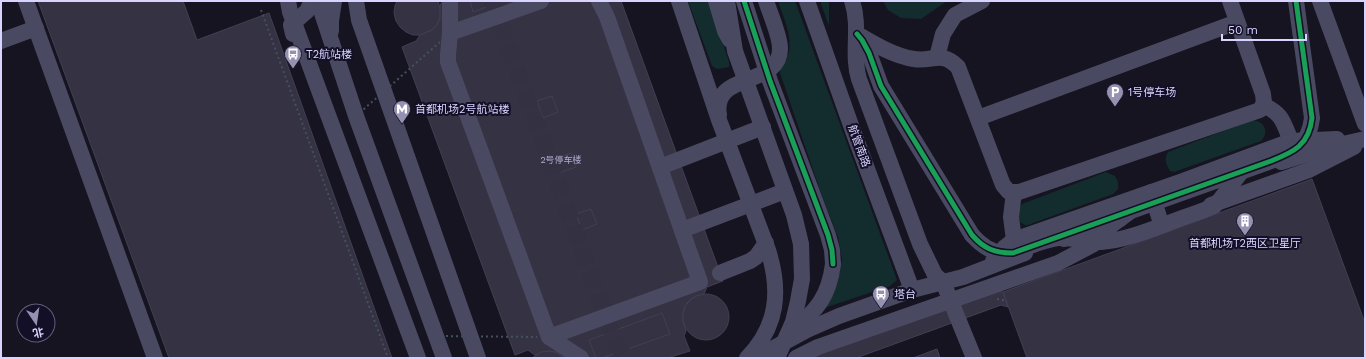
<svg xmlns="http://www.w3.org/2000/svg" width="1366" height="359" font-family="'Work Sans','Noto Sans SC',sans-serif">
<rect width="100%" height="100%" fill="#161421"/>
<g fill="#132c2d">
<polygon points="688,1 709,1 729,62 729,67 717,69 712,66"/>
<path d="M778,1H795L897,280L890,286L827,307L825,305L838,278L842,260L838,237L822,196L779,70C799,48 786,25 778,1Z"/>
<polygon points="820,1 829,1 829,26"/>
<polygon points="883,1 947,1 921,19 901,18 888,10"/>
<path d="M1252,120C1264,121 1270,131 1261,141L1174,172L1170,171C1166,164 1164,159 1168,152Z"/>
<polygon points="1106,172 1115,176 1118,182 1118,189 1113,194 1028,225 1025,225 1020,222 1017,211 1022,204"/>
</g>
<g fill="#343243" stroke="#433f54">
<polygon points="38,1 183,1 197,40 269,13 392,358 169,358"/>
<polygon points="397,1 438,1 441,12 440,18 437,25 432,30 420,35 413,35 406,32 400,27 396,21 394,13 395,6"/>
<polygon points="443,1 621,1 723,281 707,287 704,294 692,298 685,305 682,316 683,322 686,331 684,336 690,351 667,358 565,358 555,352 548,351 535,355 528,350 515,355 402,47 416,41 420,35 432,30 437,25 440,18 440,5"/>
<polygon points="470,1 503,1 473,12"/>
<polygon points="552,96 558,112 543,118 537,101"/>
<polygon points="571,153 576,167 561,172 556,158"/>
<polygon points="1312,179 1365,323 1365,358 1027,358 1003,292"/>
<polygon points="591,209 597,224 582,230 576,214"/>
<polygon points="995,291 1003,292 1008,307 1001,305 856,358 806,358"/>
<circle cx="706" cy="317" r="23"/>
<polygon points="662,313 670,334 602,358 596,358 589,340"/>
<polygon points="937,349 940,358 913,358"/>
<polygon points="548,351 555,352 565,358 532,358 541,352"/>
</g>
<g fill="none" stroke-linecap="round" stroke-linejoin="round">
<polyline stroke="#333142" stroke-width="16" stroke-dasharray="16 8" stroke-linecap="butt" points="492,1 615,341 626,358"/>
<polyline stroke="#44505f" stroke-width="2" stroke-dasharray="2 3" stroke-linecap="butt" points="261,10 388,358"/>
<g stroke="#4a4962" stroke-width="16">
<polyline points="26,1 155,358"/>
<polyline points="318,1 356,116 444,358"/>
<polyline points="356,1 359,20 478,358"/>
<polyline points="450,1 450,33 448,55 448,62 549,337 581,358"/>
<path d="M679,1L719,120L768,250C781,291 778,326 747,358"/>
<polyline points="716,1 725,31 730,40"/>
<polyline points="807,1 853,131 912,290"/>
<path d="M852,1C861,27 851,54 859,79L920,244L935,275L943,282L974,358"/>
<polyline points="1320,1 1365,124"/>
<polyline points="331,31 331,21 334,1"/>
<polyline points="293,34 291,25 307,11 312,1"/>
<path d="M857,34C874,44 894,56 914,59C933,62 941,50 958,67L1003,185L1009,192H1019L1260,110L1264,103L1263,94L1230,1"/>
<polyline points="858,35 869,53 881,86 972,235"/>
<polyline points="1,41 36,28"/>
<polyline points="937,57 943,34 955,15 982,1"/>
<path d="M1263,105C1283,114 1283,122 1291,141"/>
<path d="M719,115C711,71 781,88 780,48C780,36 770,13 766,1"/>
<polyline points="978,118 1237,22"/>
<polyline points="1281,162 1330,147 1365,139"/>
<polyline points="1014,192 1011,217 1014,240"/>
<polyline points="1151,192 1161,223"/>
<polyline points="1211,205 1309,170 1354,147"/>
<polyline points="1064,239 1120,219"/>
<polyline points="993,261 1005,247 1014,240 1180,182 1291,141 1337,139"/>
<polyline points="720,273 750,261 756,257 766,243"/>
<path d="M792,330C817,311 829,296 833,264"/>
<polyline points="761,355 807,330 839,316 912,290 963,277 1025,253"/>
</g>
<g stroke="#44505f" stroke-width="2" stroke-dasharray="2 3" stroke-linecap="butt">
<polyline points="356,116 440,42"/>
<polyline points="997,299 1006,301"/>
<polyline points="436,336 537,337"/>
</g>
<g stroke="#4a4962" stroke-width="16">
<polyline points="288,1 290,12 418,358"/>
<polyline points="727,1 735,51 794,215 801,244 802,279 798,301 793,322 777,358"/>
<polyline points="744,1 770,81 828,235 832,250 833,264"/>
<polyline points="450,33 541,1"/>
<polyline points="660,167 763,127"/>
<polyline points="682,230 785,191"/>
<path d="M972,235C1004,271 1024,242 1058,238C1073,237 1086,242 1101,242C1126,240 1150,230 1174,221C1187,216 1201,212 1214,206L1219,201L1242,171"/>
<polyline points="549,337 700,282 607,17 599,1"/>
<path d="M796,358L818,347L1058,263L1094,244L1113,224L1131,211L1271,161C1294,152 1309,145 1312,118L1296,1"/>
</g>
<g stroke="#130f26" stroke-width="8">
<g id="cycleway">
<polyline points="744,1 770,81 828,235 832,250 833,264"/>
<path d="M857,34L862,40L869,53L881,86L972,235C984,249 995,253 1013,253L1271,161C1294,152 1309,145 1312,118L1296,1"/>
</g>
</g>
<use href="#cycleway" stroke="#1a9f57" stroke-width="5"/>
</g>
<defs>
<g id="bus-pin" transform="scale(0.9)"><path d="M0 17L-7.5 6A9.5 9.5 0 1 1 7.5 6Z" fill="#9591b1" stroke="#130f26"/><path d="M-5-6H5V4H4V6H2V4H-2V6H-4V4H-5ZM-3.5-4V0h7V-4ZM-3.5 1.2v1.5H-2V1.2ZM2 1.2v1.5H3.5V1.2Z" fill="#fff"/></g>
<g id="parking-pin" transform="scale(0.9)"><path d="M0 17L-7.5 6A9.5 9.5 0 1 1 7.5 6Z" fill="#9591b1" stroke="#130f26"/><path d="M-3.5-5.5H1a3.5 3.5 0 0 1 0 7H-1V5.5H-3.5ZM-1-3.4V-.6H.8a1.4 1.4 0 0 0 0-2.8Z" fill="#fff"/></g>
<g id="metro-pin" transform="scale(0.9)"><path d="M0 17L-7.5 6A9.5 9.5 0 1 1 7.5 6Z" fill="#9591b1" stroke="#130f26"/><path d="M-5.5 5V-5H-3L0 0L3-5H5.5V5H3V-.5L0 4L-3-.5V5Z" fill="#fff"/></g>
<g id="building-pin" transform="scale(0.9)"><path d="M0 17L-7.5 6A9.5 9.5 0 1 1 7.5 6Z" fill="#9591b1" stroke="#130f26"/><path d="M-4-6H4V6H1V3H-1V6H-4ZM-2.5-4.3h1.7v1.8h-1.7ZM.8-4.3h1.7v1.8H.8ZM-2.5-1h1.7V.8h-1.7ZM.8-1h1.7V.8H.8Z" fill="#fff"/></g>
</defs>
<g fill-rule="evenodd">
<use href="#bus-pin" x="293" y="54"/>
<use href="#parking-pin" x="1115" y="92"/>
<use href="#metro-pin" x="402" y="109"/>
<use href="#building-pin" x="1245" y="221"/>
<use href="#bus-pin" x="881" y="294"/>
</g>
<g text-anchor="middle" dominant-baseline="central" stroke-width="4" stroke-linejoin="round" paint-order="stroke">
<g font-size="9" fill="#b0acd0">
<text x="561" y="160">2号停车楼</text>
</g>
<g font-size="11" fill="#d9d4ff" stroke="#130f26" text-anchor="start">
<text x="306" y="54">T2航站楼</text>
<text x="1128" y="92">1号停车场</text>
<text x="415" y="109">首都机场2号航站楼</text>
<text x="1245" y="243" text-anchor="middle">首都机场T2西区卫星厅</text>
<text x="894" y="294">塔台</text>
</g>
<g font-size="11" fill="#d9d4ff" stroke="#130f26">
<text transform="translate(859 146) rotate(70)">航管南路</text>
</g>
</g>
<rect width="1366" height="359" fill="none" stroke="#d9d4ff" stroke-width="4"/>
<g transform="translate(36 323) rotate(167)"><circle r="19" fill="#130f26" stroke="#625e7d"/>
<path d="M0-3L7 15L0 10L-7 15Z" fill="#9591b1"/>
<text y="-6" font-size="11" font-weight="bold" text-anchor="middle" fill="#d9d4ff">北</text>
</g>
<path d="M1222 34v6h84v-6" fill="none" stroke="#d9d4ff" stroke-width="2"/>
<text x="1228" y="34" font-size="12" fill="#d9d4ff" stroke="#130f26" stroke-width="3" paint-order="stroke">50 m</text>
</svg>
